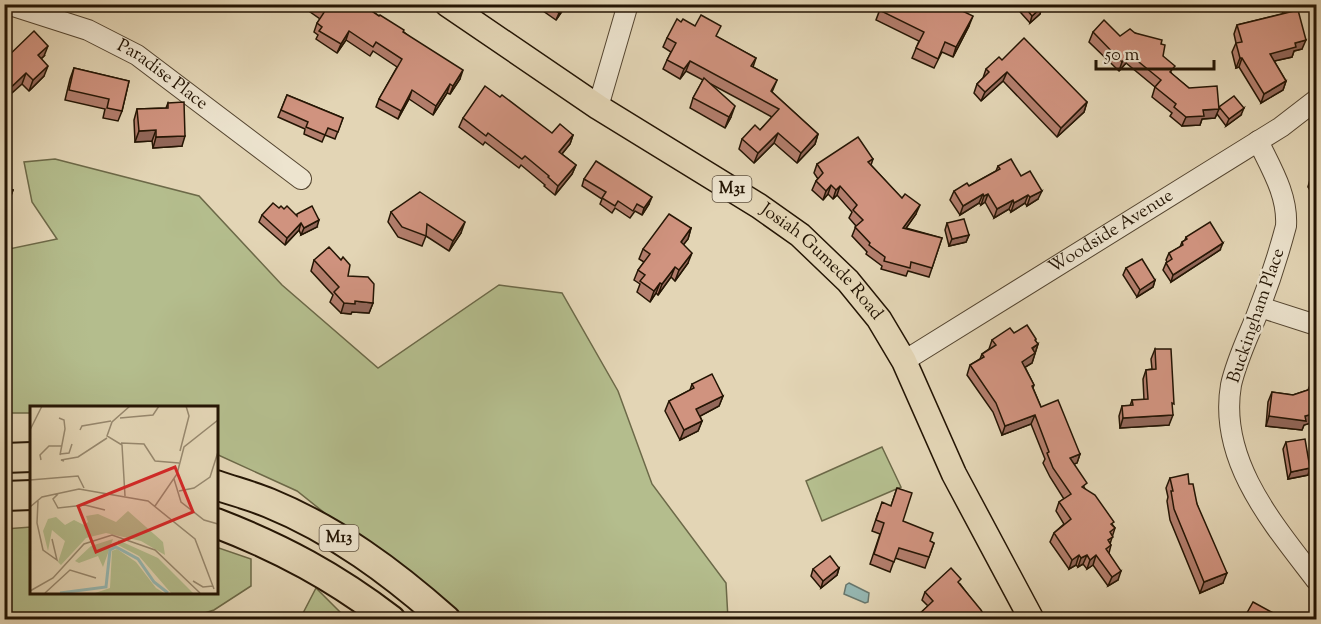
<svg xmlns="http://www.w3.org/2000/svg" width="1321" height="624" font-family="'Sorts Mill Goudy',serif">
<rect width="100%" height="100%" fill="#e3d5b5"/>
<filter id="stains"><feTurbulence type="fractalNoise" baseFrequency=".00333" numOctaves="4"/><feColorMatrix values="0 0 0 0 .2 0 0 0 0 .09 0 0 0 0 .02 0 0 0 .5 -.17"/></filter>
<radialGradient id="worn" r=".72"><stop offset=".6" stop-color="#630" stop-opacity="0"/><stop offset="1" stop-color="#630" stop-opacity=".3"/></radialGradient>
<g fill="#b4bd8d" stroke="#6c6948" stroke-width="1.5">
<polygon points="55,159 199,196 282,285 378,368 499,285 562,293 618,391 652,484 726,583 728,619 458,619 297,491 216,454 216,408 32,408 31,413 5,413 4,250 57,239 32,202 24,162"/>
<polygon points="882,447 901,487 822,521 806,481"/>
<polygon points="31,527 32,592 216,592 216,547 251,559 251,586 214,610 186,619 5,619 5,529"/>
<polygon points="316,588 347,619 300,619"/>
</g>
<polygon fill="#96b8b3" stroke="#68776d" stroke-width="1.5" points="849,583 869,593 868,602 865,603 844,594 846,585"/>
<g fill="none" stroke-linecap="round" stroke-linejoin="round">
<g stroke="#544530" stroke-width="22">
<g id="minor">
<path id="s1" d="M7,4L88,30L137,55L301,179"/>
<polyline points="598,107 628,4"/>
<path d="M1258,141C1271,168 1288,195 1286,226C1278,256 1268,287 1256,317C1247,339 1236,362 1231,385C1218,461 1274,525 1316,580"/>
<polyline points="1260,307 1316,325"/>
<path id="s2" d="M904,361L1281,127L1316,100"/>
</g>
</g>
<g stroke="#241504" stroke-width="27">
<g id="major">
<path id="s3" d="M447,4L598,107L759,206L800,235L848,281L879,319L904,361L954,474L1032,620"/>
</g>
</g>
<g stroke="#241504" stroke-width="32">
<g id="highway">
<polyline points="4,458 32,457"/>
<path d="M216,485C233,491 252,496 269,503C335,530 392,572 446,620"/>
<polyline points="4,496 32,495"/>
<path d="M216,523C281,548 335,577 391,620"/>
</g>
</g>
<use href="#minor" stroke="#ede4cf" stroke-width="20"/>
<use href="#major" stroke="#e3d5b5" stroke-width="24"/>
<use href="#highway" stroke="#e3d5b5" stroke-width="28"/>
</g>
<g fill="#b37e6d" stroke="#241504" stroke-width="1.5">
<polygon points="287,4 361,4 404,32 460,79 450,94 447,93 433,115 409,99 398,119 376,107 379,99 397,67 373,51 370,56 346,40 337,53 316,39 318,35 314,32 317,23 320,19 300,5 296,11"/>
<polygon points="533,4 567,4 556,20"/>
<polygon points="882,4 969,26 953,57 942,52 934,68 912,58 919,41 876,20"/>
<polygon points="1013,4 1040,4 1040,14 1030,23"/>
<polygon points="1184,4 1196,4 1190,11"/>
<polygon points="1280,4 1313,4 1298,10 1302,49 1294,51 1292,57 1274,61 1286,81 1283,90 1261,103 1239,67 1236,68 1232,52 1236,43 1234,34 1237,25 1283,14"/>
<polygon points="681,22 695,26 717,37 756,58 753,67 777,80 772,92 818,134 815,144 797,163 774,143 754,163 739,149 742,139 760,130 772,117 709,83 731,117 725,128 690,108 693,98 703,80 686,71 680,79 663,69 667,60 671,52 663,47 667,38"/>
<polygon points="1093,32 1120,36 1135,33 1161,44 1163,56 1172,74 1189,88 1219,108 1241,115 1226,126 1217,114 1215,118 1202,119 1200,125 1182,126 1170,116 1172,113 1152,97 1155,87 1126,63 1119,71 1089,42"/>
<polygon points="44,56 41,59 44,76 29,91 22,84 4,60"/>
<polygon points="1002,60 1087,102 1084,112 1057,137 1003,81 981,101 974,93 977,84 983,78 986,69"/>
<polygon points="74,68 129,81 122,111 118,121 103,118 105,109 65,100 70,79"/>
<polygon points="287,95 343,118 335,139 325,135 322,142 304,134 305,129 278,117"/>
<polygon points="168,103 182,146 153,148 152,141 135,142 134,120 137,109 166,108"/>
<polygon points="463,118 552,133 573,135 570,144 562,154 576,165 572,174 555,195 544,186 545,185 521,165 519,168 485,142 483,145 459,127"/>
<polygon points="873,159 871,165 916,214 906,228 942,238 929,277 908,271 906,276 881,269 882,266 866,254 867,252 852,236 856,226 849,218 852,212 837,195 833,199 828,194 823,200 812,190 816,181 818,179 814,173 817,164"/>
<polygon points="998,166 1021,176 1038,199 1027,206 1025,203 1011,212 1009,209 994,218 985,202 981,205 979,203 960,215 950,200 954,191 969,186 996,171"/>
<polygon points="1317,173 1317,202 1308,187 1311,176"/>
<polygon points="584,179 649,204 642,215 635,211 630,218 615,208 612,213 600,204 602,199 582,186"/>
<polygon points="4,187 13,190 6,210 4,209"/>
<polygon points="279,208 284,209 296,215 317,227 301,235 299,230 285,245 259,222 262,215"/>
<polygon points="391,212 461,233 449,251 426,236 422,246 398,237 388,222"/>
<polygon points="947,223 969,235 966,242 949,246 945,230"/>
<polygon points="691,228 688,239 683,245 688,263 675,281 671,277 658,295 656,293 650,302 637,292 640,284 634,280 638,270 644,262 639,259 643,249"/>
<polygon points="1186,237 1220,250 1171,282 1163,270 1166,263 1167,262 1166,260 1169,253 1180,247 1182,242 1185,240"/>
<polygon points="314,260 348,276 373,303 369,313 352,312 351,314 341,313 330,302 333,295 311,271"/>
<polygon points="1126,268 1155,280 1153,287 1137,297 1123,275"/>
<polygon points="1014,333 1035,341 1038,344 1032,363 1025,367 1034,385 1033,388 1041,407 1080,454 1077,463 1074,464 1085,489 1115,528 1110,544 1111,545 1109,553 1118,580 1108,586 1093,565 1087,569 1083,564 1078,567 1076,565 1069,569 1050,542 1054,533 1064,524 1056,511 1059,502 1064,499 1050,477 1043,463 1045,459 1031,424 1002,435 993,412 967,375 970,365 980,359 982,354 989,349 992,340"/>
<polygon points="1155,349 1172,408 1169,425 1120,428 1119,416 1122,406 1130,406 1132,400 1144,400 1143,379 1146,370 1152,369 1151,359"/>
<polygon points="1317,368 1317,421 1304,425 1302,430 1266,426 1268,402 1272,392 1293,395 1308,390"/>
<polygon points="692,384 723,396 719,406 700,416 702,421 698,431 680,440 665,411 669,401 690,390"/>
<polygon points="1286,442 1310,468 1308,475 1288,479 1283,449"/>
<polygon points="1317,470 1317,512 1313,503 1315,496 1310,482 1314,471"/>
<polygon points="1170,478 1189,484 1197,504 1223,583 1200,593 1170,520 1167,501 1168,497 1166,488"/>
<polygon points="897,488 903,521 930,541 934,543 925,568 895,558 890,572 870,564 880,534 872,531 878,513 891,506"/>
<polygon points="839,568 837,575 821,588 811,576 813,569"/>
<polygon points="960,584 987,620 913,620 928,606 922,600 925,592"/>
</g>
<g fill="#926759" stroke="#241504" stroke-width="1.5">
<polygon points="565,4 567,4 556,20 559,13"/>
<polygon points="1206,4 1212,4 1211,6 1205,7"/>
<polygon points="1297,4 1313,4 1283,15 1286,8"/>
<polygon points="1042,7 1040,14 1030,23 1032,16"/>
<polygon points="973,16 969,26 953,57 956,47"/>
<polygon points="349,31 346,40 337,53 341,44"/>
<polygon points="1306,40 1302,49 1294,51 1292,57 1266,63 1270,54 1295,43"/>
<polygon points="48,46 44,56 34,65 38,55"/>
<polygon points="1129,54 1126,63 1119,71 1122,62"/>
<polygon points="1240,58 1242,58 1239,67 1236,68"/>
<polygon points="690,61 686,71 680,79 684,69"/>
<polygon points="48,66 44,76 29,91 33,80"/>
<polygon points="463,70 460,79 450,94 453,86"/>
<polygon points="1007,72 1003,81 981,101 985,92"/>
<polygon points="26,73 22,84 4,100 4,94"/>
<polygon points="1286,81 1283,90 1261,103 1264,94"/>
<polygon points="450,84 447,93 433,115 436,106"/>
<polygon points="412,90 409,99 398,119 401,111"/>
<polygon points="1087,102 1084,112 1057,137 1061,128"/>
<polygon points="735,106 731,117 725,128 729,117"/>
<polygon points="1244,108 1241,115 1226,126 1229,119"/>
<polygon points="1219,109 1215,118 1202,119 1200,125 1182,126 1186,117 1203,110"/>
<polygon points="156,130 152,141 135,142 139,131"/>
<polygon points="778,133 774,143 754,163 758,153"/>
<polygon points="818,134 815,144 797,163 801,153"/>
<polygon points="573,135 570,144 556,161 559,152"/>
<polygon points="185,136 182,146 153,148 156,137"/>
<polygon points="576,165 572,174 555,195 558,186"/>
<polygon points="831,185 828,194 823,200 826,191"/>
<polygon points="840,186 837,195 833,199 836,190"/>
<polygon points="1042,191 1038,199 1027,206 1030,197"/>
<polygon points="983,194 979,203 960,215 963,206"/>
<polygon points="988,194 985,202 981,205 984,196"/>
<polygon points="1028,195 1025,203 1011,212 1014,203"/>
<polygon points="652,197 649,204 642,215 644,208"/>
<polygon points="1013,200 1009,209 994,218 997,209"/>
<polygon points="920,205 916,214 900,237 903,228"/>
<polygon points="319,220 317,227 301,235 304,228"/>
<polygon points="465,222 461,233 449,251 453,241"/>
<polygon points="301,223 299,230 285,245 287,238"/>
<polygon points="691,228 688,239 677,253 681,242"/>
<polygon points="969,235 966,242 949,246 952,239"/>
<polygon points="1223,243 1220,250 1171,282 1173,275"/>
<polygon points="692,253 688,263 675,281 679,270"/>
<polygon points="675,267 671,277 658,295 662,284"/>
<polygon points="1155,280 1153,287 1137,297 1140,290"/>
<polygon points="660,283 656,293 650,302 654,291"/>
<polygon points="355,301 373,303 369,313 352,312 351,314 341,313 344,303"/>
<polygon points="1036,339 1033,348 1038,344 1032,363 1019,371 1022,362"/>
<polygon points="723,396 719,406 693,420 696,409"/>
<polygon points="1317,413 1317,421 1304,425 1302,430 1266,426 1269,416 1305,416"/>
<polygon points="1035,415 1031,424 1002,435 1005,426"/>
<polygon points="1173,415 1169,425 1120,428 1123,418"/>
<polygon points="702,421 698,431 680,440 684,430"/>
<polygon points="1080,454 1077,463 1066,467 1070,458"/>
<polygon points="1310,468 1308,475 1288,479 1291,472"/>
<polygon points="1079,555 1076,565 1069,569 1072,560"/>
<polygon points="1087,555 1083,564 1078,567 1081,558"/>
<polygon points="1096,555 1093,565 1087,569 1090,560"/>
<polygon points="839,568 837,575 821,588 823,581"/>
<polygon points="1121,571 1118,580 1108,586 1112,577"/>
<polygon points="1227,573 1223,583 1200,593 1204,582"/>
</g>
<g fill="#d0937f" stroke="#241504" stroke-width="1.5">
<polygon points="316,4 361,4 379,16 380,15 404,30 403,32 463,70 453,86 450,84 436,106 412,90 401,111 379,99 402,59 376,42 373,47 349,31 341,44 319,31 322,27 317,23 325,11"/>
<polygon points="546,4 565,4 559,13"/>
<polygon points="882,4 948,4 973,16 956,47 945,42 938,59 916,48 924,32 879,10"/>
<polygon points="1022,4 1040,4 1042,7 1032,16"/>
<polygon points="1285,4 1297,4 1286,8"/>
<polygon points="1298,10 1306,40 1295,43 1296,47 1270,54 1286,81 1264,94 1242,58 1240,58 1236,43 1242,42 1237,25"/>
<polygon points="701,15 721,26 716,36 756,58 751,66 777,80 771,91 818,134 801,153 778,133 758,153 742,139 755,125 760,130 779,109 690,61 684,69 667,60 676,43 667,38 677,19 681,22 683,19 695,26"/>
<polygon points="1104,20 1120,36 1130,29 1135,33 1162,40 1161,44 1165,45 1163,56 1175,66 1170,72 1189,88 1217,86 1219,109 1203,110 1204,116 1186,117 1174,107 1176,104 1155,87 1161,80 1129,54 1122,62 1093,32"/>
<polygon points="34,31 48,46 38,55 48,66 33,80 26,73 4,94 4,60"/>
<polygon points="1024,38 1087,102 1061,128 1007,72 985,92 977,84 989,72 986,69 999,57 1002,60"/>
<polygon points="74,68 129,81 122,111 107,108 109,99 69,90"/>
<polygon points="704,78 735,106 729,117 693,98"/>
<polygon points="485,86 500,97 502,95 552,133 560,124 573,135 559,152 576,165 558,186 548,177 549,176 525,156 522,159 488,133 486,136 463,118"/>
<polygon points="287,95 343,118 338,132 328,128 325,135 306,127 308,122 281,110"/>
<polygon points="1234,96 1244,108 1229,119 1219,107"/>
<polygon points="184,102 185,136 156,137 156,130 139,131 137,109 168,108 168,103"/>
<polygon points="858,137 873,159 868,162 902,198 905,194 920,205 903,228 942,238 932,268 911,262 910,268 884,261 885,257 869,245 870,243 855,227 863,220 853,210 857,205 840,186 836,190 831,185 826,191 816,181 823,173 817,164"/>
<polygon points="1011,159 1021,176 1030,171 1042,191 1030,197 1028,195 1014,203 1013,200 997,209 988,194 984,196 983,194 963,206 954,191 967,183 969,186 1000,169 998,166"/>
<polygon points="596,161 652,197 644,208 637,204 633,211 618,201 615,206 602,198 606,192 584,179"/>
<polygon points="1317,173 1317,185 1311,176"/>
<polygon points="4,187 13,190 8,203 4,201"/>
<polygon points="420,192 465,222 453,241 427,224 426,236 402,227 391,212"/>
<polygon points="273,203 279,208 281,206 284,209 287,206 297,216 297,214 312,206 319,220 304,228 301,223 287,238 262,215"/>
<polygon points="669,214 691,228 681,242 692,253 679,270 675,267 662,284 660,283 654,291 640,281 645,275 638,270 650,254 643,249"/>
<polygon points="964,219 969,235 952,239 947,223"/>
<polygon points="1210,222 1223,243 1173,275 1166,263 1172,259 1169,253 1183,245 1182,242 1187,239 1186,237"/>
<polygon points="329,247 341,260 343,257 350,265 348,276 368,277 374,284 373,303 355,301 355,304 344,303 334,292 339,287 314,260"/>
<polygon points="1142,259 1155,280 1140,290 1126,268"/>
<polygon points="1027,325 1036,339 1035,340 1038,344 1032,348 1035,353 1022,362 1034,385 1032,386 1041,407 1058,400 1080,454 1070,458 1087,483 1082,487 1095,495 1114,522 1111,524 1115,528 1110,532 1113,537 1108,540 1111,545 1106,549 1121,571 1112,577 1096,555 1090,560 1087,555 1081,558 1079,555 1072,560 1054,533 1071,519 1059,502 1071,494 1053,468 1047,453 1049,452 1035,415 1005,426 996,403 970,365 984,357 982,354 996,345 992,340 1010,328 1014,333"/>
<polygon points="1155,349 1171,349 1174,404 1172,403 1173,415 1123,418 1122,406 1133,405 1132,400 1148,399 1146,370 1156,369"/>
<polygon points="1317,368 1317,413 1305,416 1306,421 1269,416 1272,392 1293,395 1311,389 1311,380 1316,373"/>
<polygon points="712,374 723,396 696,409 702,421 684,430 669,401 694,388 692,384"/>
<polygon points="1305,439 1310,468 1291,472 1286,442"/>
<polygon points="1188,474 1189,484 1193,484 1197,504 1227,573 1204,582 1174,509 1171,491 1173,491 1170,478"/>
<polygon points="897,488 912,493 903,521 933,533 930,541 934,543 929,557 899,548 894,562 874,554 884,523 876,520 882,502 891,506"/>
<polygon points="830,556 839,568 823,581 813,569"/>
<polygon points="951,568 961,579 958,582 981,610 987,620 952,620 945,615 940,620 913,620 933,601 925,592"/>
<polygon points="1253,602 1277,615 1275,620 1243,620"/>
<polygon points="790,613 805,613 805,616 809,617 809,614 818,615 818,620 773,620"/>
<polygon points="1234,616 1235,620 1227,620"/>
</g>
<g text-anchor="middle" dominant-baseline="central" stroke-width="5" stroke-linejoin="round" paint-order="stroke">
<g fill="#ede4cf" stroke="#605341" stroke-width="1.5">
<rect x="712.5" y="176" width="39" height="26" rx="4.5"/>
<rect x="319.5" y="525" width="39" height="26" rx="4.5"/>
</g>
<g font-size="16" font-weight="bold" fill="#241504">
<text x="732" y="189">M31</text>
<text x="339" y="538">M13</text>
</g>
<g font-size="18" fill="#241504" stroke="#ede4cf">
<text stroke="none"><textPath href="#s1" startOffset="172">Paradise Place</textPath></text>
<text stroke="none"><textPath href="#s2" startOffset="244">Woodside Avenue</textPath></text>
<text stroke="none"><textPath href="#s3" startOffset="456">Josiah Gumede Road</textPath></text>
<text transform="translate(1257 316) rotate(-71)">Buckingham Place</text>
</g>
</g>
<g transform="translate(30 406)">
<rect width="188" height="188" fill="#e3d5b5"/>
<path d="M98,105L133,136L135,149L111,135L76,127L56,132L31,159L28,156L35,135L22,124L18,145L13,125L18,113L26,111L35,119L44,114L54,119L58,116L56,110L68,108L86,116ZM83,133L73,161L68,150L49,157L45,155L61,140ZM88,134L128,152L163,187H141L109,150L88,139ZM87,143L106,156L126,182L134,187H37H65L80,182L82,145Z" fill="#b4bd8d"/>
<path fill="none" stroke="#96b8b3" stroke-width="3" d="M30,187L76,181L80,144L86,141L108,153L124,176L138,187"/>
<path fill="none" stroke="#97886e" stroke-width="1.5" d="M29,12L34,14L35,23L30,49M90,12L123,9L129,0M0,24L12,0M50,24L52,20L81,15M91,37L114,38L125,55M150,45L159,10L156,0M30,48L39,47L42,38M11,54L10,49L19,40H32M34,55L31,54L48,51L77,32M125,55L149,57M144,73L151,96L174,114L188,118M0,74L48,70L54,82M149,85L164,82L180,71L188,46M28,88L23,93L28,102L55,99L75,104M95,90L92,39L77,30L82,16L100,0M8,95L7,117L13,144L27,154L22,133M125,100L147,68L154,41L188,14M0,101L12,91L49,83L118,95L165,133L184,183M163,175L173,181L183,180M0,185L23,172L54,138L82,129L125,144L170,187M15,187L40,164L66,172"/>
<path fill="#d62828" fill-opacity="0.15" stroke="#d62828" stroke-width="3" d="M145,61L163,106L66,146L48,100Z"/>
<rect width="188" height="188" fill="none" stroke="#241504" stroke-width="3"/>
</g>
<rect width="1321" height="624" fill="none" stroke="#e3d5b5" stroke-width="24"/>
<rect x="6" y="6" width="1309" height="612" fill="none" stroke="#241504" stroke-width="3"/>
<rect x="12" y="12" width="1297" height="600" fill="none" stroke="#241504" stroke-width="1.5"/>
<path d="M1096 60v9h118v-9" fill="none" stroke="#241504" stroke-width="3"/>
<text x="1105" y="60" font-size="18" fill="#241504" stroke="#ede4cf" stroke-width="4.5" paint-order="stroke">50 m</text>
<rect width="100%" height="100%" filter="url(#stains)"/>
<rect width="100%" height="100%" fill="url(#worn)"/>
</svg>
